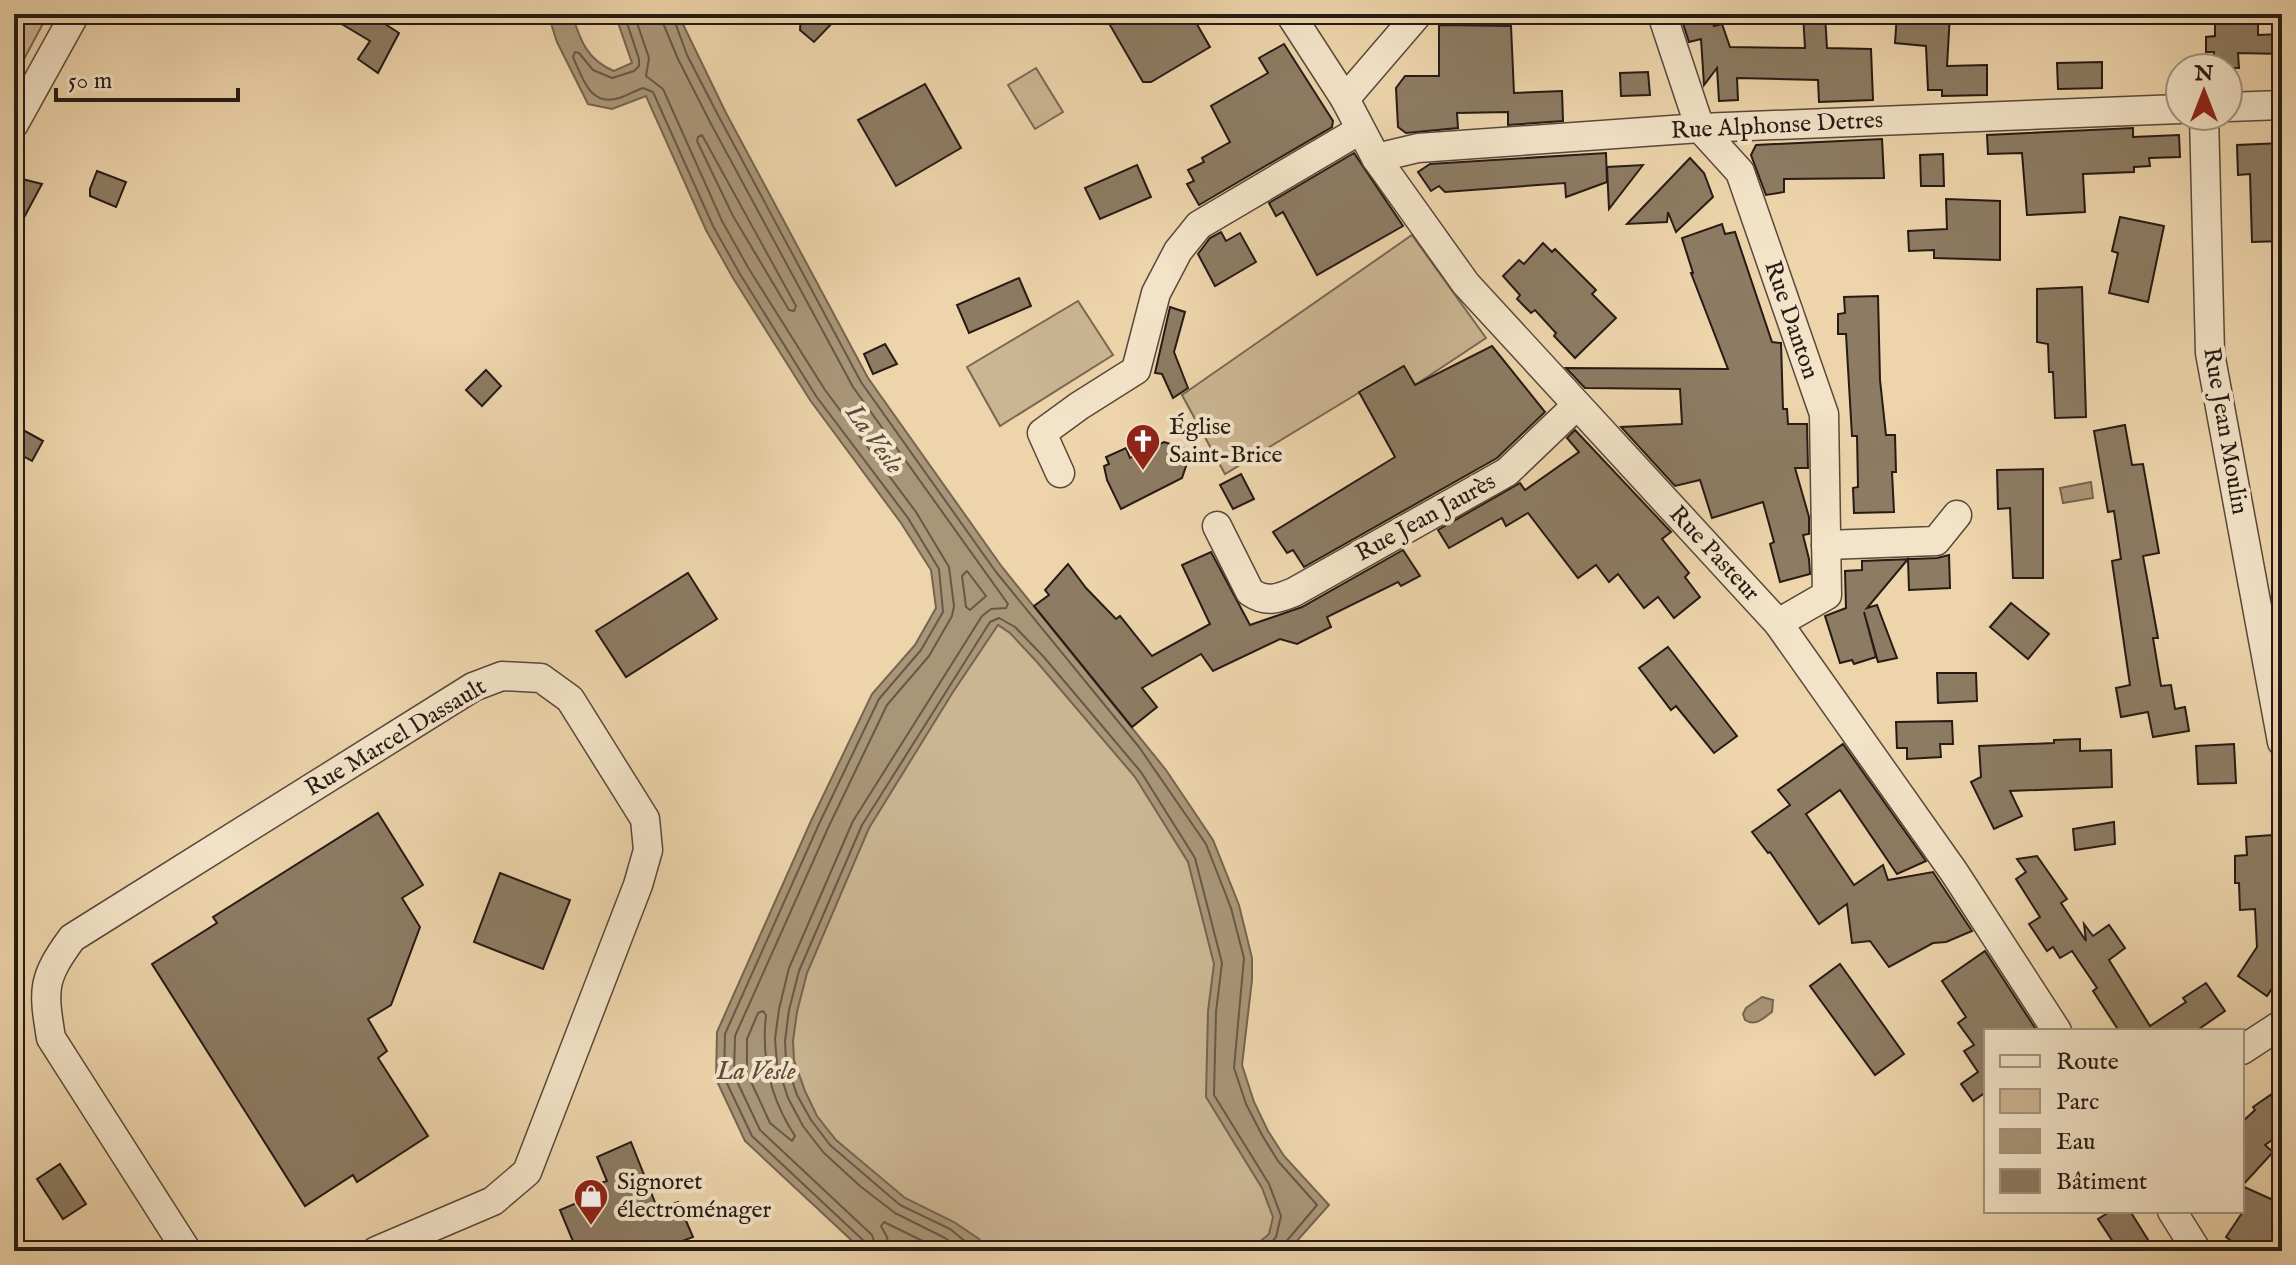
<svg xmlns="http://www.w3.org/2000/svg" width="2296" height="1265" font-family="'IM FELL English',serif">
<rect width="100%" height="100%" fill="#edd4ab"/>
<filter id="stains"><feTurbulence type="fractalNoise" baseFrequency=".0025" numOctaves="4"/><feColorMatrix values="0 0 0 0 .2 0 0 0 0 .09 0 0 0 0 .02 0 0 0 .5 -.17"/></filter>
<radialGradient id="worn" r=".72"><stop offset=".6" stop-color="#630" stop-opacity="0"/><stop offset="1" stop-color="#630" stop-opacity=".3"/></radialGradient>
<g fill="#cbb592" stroke="#786854" stroke-width="2">
<polygon points="14,14 48,14 14,78"/>
<polygon points="1036,68 1063,112 1035,129 1008,85"/>
<polygon points="1412,235 1486,338 1415,385 1403,366 1225,474 1182,395"/>
<polygon points="1078,301 1113,355 1000,426 967,367"/>
<polygon points="953,594 1019,600 1198,847 1237,1010 1230,1093 1294,1221 1272,1251 899,1251 730,1056"/>
</g>
<g fill="#a99578" stroke="#756450" stroke-width="2">
<path d="M548,14H572C580,40 587,60 614,71L632,63L615,14H678L726,113L868,378L1002,567L1166,770L1213,840L1239,905L1252,958V980L1242,1065L1254,1102L1268,1131L1284,1156L1329,1205L1288,1251H1249L1269,1234L1273,1217L1262,1188L1206,1097L1208,1011L1214,964L1188,862L1135,777L1037,662L1010,633L998,625L953,692L869,828L807,973L797,1012L793,1041L794,1060L805,1091L817,1116L836,1140L905,1198L954,1222L979,1239L987,1251H863L745,1141L716,1079L717,1032L811,821L872,694L915,645L936,608L931,570L901,523L810,400L733,278L706,230L646,96L612,109L588,104L557,42Z"/>
<polygon points="2091,482 2093,498 2063,503 2060,488"/>
<path d="M1762,997L1773,1000L1772,1012C1763,1018 1756,1027 1745,1020L1743,1014L1746,1008Z"/>
</g>
<g fill="none" stroke-linecap="round" stroke-linejoin="round">
<g stroke="#685846" stroke-width="2">
<path d="M624,14L639,59V66L634,71L612,78L593,70L579,53L575,52L573,57C583,79 590,107 619,98C627,96 634,91 643,88L653,92L713,226L740,274L816,396L908,518L939,569L943,612L921,650L879,699L819,824L725,1034L724,1077L752,1136L865,1242L867,1251"/>
<polyline points="634,14 649,58 646,76 663,89 722,221 749,269 825,390 916,512 949,567 954,606 952,616 929,656 887,705 828,828 735,1036 734,1075 760,1130 872,1235 877,1251"/>
<polyline points="662,14 663,23 678,59 710,122 853,387 1008,604 1006,608 991,609 982,616 853,821 789,968 779,1009 775,1039 777,1064 788,1098 803,1126 823,1152 860,1186 895,1213 945,1238 964,1251"/>
<polyline points="672,14 687,55 719,117 861,382 996,572 1139,747 1206,844 1231,908 1244,958 1234,1068 1246,1104 1262,1135 1278,1161 1317,1205 1285,1243 1283,1251"/>
<polygon points="702,135 796,306 794,311 789,310 733,216 697,141 698,137"/>
<polygon points="967,571 986,596 970,610 966,607 962,576"/>
<path d="M763,1011L766,1015C761,1059 770,1098 795,1136L792,1141L770,1123L747,1073V1039L758,1013Z"/>
<polyline points="889,1251 887,1237 881,1226 884,1222 943,1251"/>
<polyline points="977,1251 950,1229 900,1205 830,1145 811,1120 797,1095 786,1062 785,1041 789,1010 799,971 862,825 990,622 999,618 1015,627 1043,656 1141,772 1195,858 1222,963 1216,1012 1214,1095 1269,1184 1281,1216 1276,1237 1264,1251"/>
</g>
</g>
<g fill="#8d7b63" stroke="#261b15" stroke-width="2">
<polygon points="325,14 388,14 382,22 399,33 378,73 358,59 370,41"/>
<polygon points="801,14 841,14 814,42 800,30"/>
<polygon points="1118,14 1191,14 1210,47 1151,82 1143,82 1107,20"/>
<polygon points="1680,14 1710,14 1714,26 1722,24 1730,47 1805,48 1803,14 1825,14 1827,48 1871,49 1873,100 1819,102 1818,80 1737,78 1738,100 1719,101 1717,68 1704,85 1701,39 1689,42"/>
<polygon points="1897,14 1950,14 1947,66 1987,65 1987,95 1942,96 1942,90 1928,90 1926,46 1895,43"/>
<polygon points="2215,19 2258,21 2258,35 2282,34 2282,54 2238,53 2239,68 2214,68 2214,52 2206,52 2206,37 2215,36"/>
<polygon points="1439,25 1511,26 1514,93 1562,91 1563,121 1508,125 1508,112 1457,113 1458,128 1406,133 1398,127 1396,88 1405,76 1439,76"/>
<polygon points="1284,44 1333,121 1332,127 1199,205 1187,184 1194,181 1188,170 1204,162 1202,158 1230,142 1211,106 1268,73 1259,58"/>
<polygon points="2102,62 2102,88 2058,89 2057,63"/>
<polygon points="1648,72 1650,95 1621,96 1620,73"/>
<polygon points="925,84 961,148 896,186 858,120"/>
<polygon points="2133,128 2133,137 2179,135 2180,157 2149,158 2150,166 2134,167 2134,172 2083,174 2085,212 2027,215 2022,153 1988,154 1987,135"/>
<polygon points="1882,139 1884,178 1784,179 1784,192 1766,195 1751,155 1756,145"/>
<polygon points="2282,143 2282,241 2252,242 2250,174 2238,175 2237,145"/>
<polygon points="1354,153 1403,226 1317,275 1283,212 1276,216 1269,203"/>
<polygon points="1606,153 1607,182 1566,197 1565,183 1445,192 1439,186 1431,191 1418,172 1430,164"/>
<polygon points="1943,154 1944,186 1921,186 1920,155"/>
<polygon points="1690,158 1704,173 1713,197 1676,232 1668,212 1667,222 1627,224"/>
<polygon points="1137,165 1151,197 1100,219 1085,188"/>
<polygon points="1643,165 1609,209 1607,167"/>
<polygon points="97,171 126,182 116,207 90,196 90,189"/>
<polygon points="14,177 42,184 14,236"/>
<polygon points="1946,199 2000,201 2000,260 1934,258 1934,250 1909,251 1908,231 1947,229"/>
<polygon points="2120,217 2164,226 2148,302 2109,293 2118,253 2112,251"/>
<polygon points="1722,224 1725,234 1735,232 1772,342 1781,343 1783,409 1787,409 1788,424 1807,424 1808,468 1795,468 1809,517 1809,534 1803,535 1809,559 1810,574 1780,582 1770,544 1774,542 1763,502 1712,518 1700,480 1675,486 1621,427 1682,424 1680,389 1585,388 1566,368 1728,369 1691,273 1693,273 1682,238"/>
<polygon points="1221,232 1226,241 1240,233 1256,262 1215,286 1198,254 1210,238"/>
<polygon points="1543,243 1552,252 1555,249 1596,290 1592,294 1616,318 1575,358 1554,336 1556,333 1535,310 1531,313 1517,299 1520,295 1503,276 1519,260 1524,264"/>
<polygon points="1019,278 1031,306 969,333 957,305"/>
<polygon points="2082,287 2086,417 2055,418 2053,372 2049,372 2048,344 2037,342 2037,289"/>
<polygon points="1878,296 1880,380 1886,435 1895,435 1896,472 1892,472 1894,512 1854,513 1853,488 1858,487 1857,436 1852,436 1846,334 1838,334 1838,314 1845,313 1844,297"/>
<polygon points="1170,307 1185,312 1174,352 1188,388 1173,398 1162,374 1155,373"/>
<polygon points="885,344 897,364 873,374 864,354"/>
<polygon points="1492,346 1545,412 1497,458 1304,567 1293,550 1287,553 1273,532 1395,457 1359,392 1404,366 1415,385"/>
<polygon points="486,370 501,386 482,406 466,390"/>
<polygon points="14,425 43,441 32,461 14,451"/>
<polygon points="2125,425 2132,465 2143,464 2159,553 2143,556 2158,638 2153,638 2161,686 2171,685 2175,709 2185,707 2189,731 2153,737 2148,712 2121,717 2116,688 2130,685 2112,561 2121,559 2114,511 2108,512 2094,431"/>
<polygon points="1575,430 1671,532 1662,539 1689,573 1685,577 1700,597 1674,618 1658,597 1644,608 1618,574 1609,582 1596,565 1578,578 1528,513 1506,526 1502,518 1449,548 1438,530 1520,483 1525,490 1579,452 1567,438"/>
<polygon points="1164,442 1186,449 1189,457 1182,478 1121,509 1107,480 1104,466 1109,464 1106,457 1126,448 1130,458"/>
<polygon points="2043,469 2043,578 2013,578 2010,508 1998,509 1997,470"/>
<polygon points="1241,474 1254,499 1233,509 1220,485"/>
<polygon points="1403,550 1420,576 1401,586 1398,582 1327,617 1331,627 1297,644 1280,639 1213,671 1201,654 1142,688 1157,707 1132,727 1034,606 1049,595 1045,590 1068,564 1086,588 1116,619 1120,616 1152,656 1210,624 1182,565 1211,552 1250,625 1302,607"/>
<polygon points="1949,555 1950,588 1909,590 1908,559 1867,608 1877,605 1897,658 1878,662 1864,612 1876,657 1854,664 1852,660 1840,663 1825,616 1846,608 1845,571 1862,570 1862,561 1937,558"/>
<polygon points="688,573 717,619 626,677 596,631"/>
<polygon points="2011,603 2049,634 2028,659 1990,627"/>
<polygon points="1668,647 1737,736 1714,753 1676,706 1671,710 1639,668"/>
<polygon points="1937,673 1976,673 1977,701 1938,703"/>
<polygon points="1952,721 1953,744 1940,744 1941,757 1907,759 1907,748 1897,748 1896,722"/>
<polygon points="2080,739 2080,751 2111,750 2112,787 2010,791 2022,816 1994,829 1971,782 1981,777 1979,746 2054,743 2054,740"/>
<polygon points="1843,744 1926,861 1897,874 1840,790 1806,814 1854,885 1883,865 1888,880 1933,872 1972,931 1946,942 1933,943 1889,967 1870,941 1852,943 1847,904 1819,924 1770,852 1768,853 1752,832 1790,805 1778,790"/>
<polygon points="2234,744 2236,783 2198,784 2196,746"/>
<polygon points="378,813 423,885 402,898 420,927 391,1005 368,1019 387,1051 378,1058 428,1136 357,1182 353,1175 305,1206 152,964 217,923 213,917"/>
<polygon points="2114,822 2115,844 2075,850 2073,829"/>
<polygon points="2272,835 2274,881 2279,881 2282,973 2267,996 2238,976 2257,947 2255,909 2240,910 2239,883 2235,883 2235,856 2247,855 2246,837"/>
<polygon points="2037,856 2067,899 2061,903 2086,941 2084,924 2093,936 2109,925 2125,948 2109,960 2150,1026 2186,1002 2183,998 2206,983 2225,1011 2196,1031 2119,1031 2093,991 2097,988 2072,951 2060,958 2053,947 2047,951 2029,924 2040,917 2016,879 2026,872 2017,859"/>
<polygon points="500,873 570,900 543,969 474,942"/>
<polygon points="1985,951 2037,1031 1986,1031 1986,1092 1973,1101 1961,1084 1978,1072 1964,1051 1974,1045 1958,1023 1966,1017 1942,981"/>
<polygon points="1840,964 1904,1054 1875,1075 1810,986"/>
<polygon points="2282,1087 2282,1133 2265,1145 2273,1152 2242,1186 2242,1122 2255,1110 2253,1107"/>
<polygon points="631,1142 658,1210 678,1202 693,1237 672,1245 675,1251 577,1251 560,1210 591,1197 595,1185 607,1181 597,1157"/>
<polygon points="60,1164 86,1204 63,1219 37,1179"/>
<polygon points="2242,1186 2282,1204 2282,1251 2223,1251 2230,1240 2226,1237 2242,1213"/>
<polygon points="2111,1211 2130,1211 2155,1251 2119,1251 2098,1219"/>
</g>
<g fill="none" stroke-linecap="round" stroke-linejoin="round">
<g stroke="#58493a" stroke-width="31">
<g id="minor">
<polyline points="1290,14 1345,99 1376,158 1466,284 1778,623 1954,872 2057,1031"/>
<polyline points="1662,14 1700,128 1740,172 1824,414 1827,595 1778,623"/>
<polyline points="1345,99 1418,14"/>
<polyline points="2228,107 2282,105"/>
<polyline points="2204,116 2210,353 2282,742"/>
<polyline points="14,124 75,14"/>
<polyline points="1376,158 1418,148 1700,128 2180,109"/>
<polyline points="1060,473 1042,433 1079,406 1136,370 1156,293 1178,251 1199,225 1360,130"/>
<path d="M1217,526L1250,592C1267,603 1277,599 1294,592L1507,472L1576,406"/>
<polyline points="1826,545 1936,541 1957,515"/>
<polyline points="2242,1050 2282,1024"/>
<polyline points="2172,1211 2197,1251"/>
<path d="M187,1251L51,1038C43,989 42,979 72,938L473,687L502,676L541,678L570,699L645,819L648,850L638,885L527,1172L493,1201L376,1251"/>
</g>
</g>
<use href="#minor" stroke="#f3e3c8" stroke-width="28"/>
</g>
<defs>
<g id="church-pin" transform="scale(1.8)"><path d="M0 17L-7.5 6A9.5 9.5 0 1 1 7.5 6Z" fill="#8f2418" stroke="#f3e3c8"/><path d="M-1.2-6h2.4v3.5h3.3v2.4h-3.3V6h-2.4V-.1h-3.3v-2.4h3.3Z" fill="#fff"/></g>
<g id="shop-pin" transform="scale(1.8)"><path d="M0 17L-7.5 6A9.5 9.5 0 1 1 7.5 6Z" fill="#8f2418" stroke="#f3e3c8"/><path d="M-5-2.5h2.3a2.7 3.5 0 0 1 5.4 0H5L5.5 6h-11ZM-1.5-2.5h3a1.5 2.3 0 0 0-3 0Z" fill="#fff"/></g>
</defs>
<g fill-rule="evenodd">
<use href="#church-pin" x="1143" y="441"/>
<use href="#shop-pin" x="591" y="1196"/>
</g>
<g text-anchor="middle" dominant-baseline="central" stroke-width="8" stroke-linejoin="round" paint-order="stroke">
<g font-size="24" fill="#261b15" stroke="#f3e3c8">
<text transform="translate(1777 126) rotate(-3)">Rue Alphonse Detres</text>
<text transform="translate(1791 320) rotate(71)">Rue Danton</text>
<text transform="translate(2225 431) rotate(80)">Rue Jean Moulin</text>
<text transform="translate(1426 518) rotate(-29)">Rue Jean Jaurès</text>
<text transform="translate(1714 554) rotate(47)">Rue Pasteur</text>
<text transform="translate(396 738) rotate(-31)">Rue Marcel Dassault</text>
</g>
<g font-size="24" fill="#261b15" stroke="#f3e3c8" text-anchor="start">
<text x="1169" y="427">Église<tspan x="1169" dy="28">Saint-Brice</tspan></text>
<text x="617" y="1182">Signoret<tspan x="617" dy="28">électroménager</tspan></text>
</g>
<g font-size="26" font-style="italic" fill="#5a4c3d" stroke="#f3e3c8">
<text transform="translate(874 439) rotate(54)">La Vesle</text>
<text x="756" y="1071">La Vesle</text>
</g>
</g>
<rect width="2296" height="1265" fill="none" stroke="#edd4ab" stroke-width="48"/>
<rect x="16" y="16" width="2264" height="1233" fill="none" stroke="#261b15" stroke-width="4"/>
<rect x="24" y="24" width="2248" height="1217" fill="none" stroke="#261b15" stroke-width="2"/>
<rect x="1984" y="1029" width="260" height="184" fill="#f3e3c8" stroke="#a19380" stroke-width="2"/>
<rect x="2000" y="1055" width="40" height="12" fill="#f3e3c8" stroke="#a19380" stroke-width="2"/>
<text x="2056" y="1069" font-size="24" fill="#261b15">Route</text>
<rect x="2000" y="1089" width="40" height="24" fill="#cbb592" stroke="#a19380" stroke-width="2"/>
<text x="2056" y="1109" font-size="24" fill="#261b15">Parc</text>
<rect x="2000" y="1129" width="40" height="24" fill="#a99578" stroke="#a19380" stroke-width="2"/>
<text x="2056" y="1149" font-size="24" fill="#261b15">Eau</text>
<rect x="2000" y="1169" width="40" height="24" fill="#8d7b63" stroke="#a19380" stroke-width="2"/>
<text x="2056" y="1189" font-size="24" fill="#261b15">Bâtiment</text>
<g transform="translate(2204 92)"><circle r="38" fill="#f3e3c8" stroke="#a19380" stroke-width="2"/>
<path d="M0-6L14 30L0 20L-14 30Z" fill="#8f2418"/>
<text y="-12" font-size="22" font-weight="bold" text-anchor="middle" fill="#261b15">N</text>
</g>
<path d="M56 88v12h182v-12" fill="none" stroke="#261b15" stroke-width="4"/>
<text x="68" y="88" font-size="24" fill="#261b15" stroke="#f3e3c8" stroke-width="6" paint-order="stroke">50 m</text>
<rect width="100%" height="100%" filter="url(#stains)"/>
<rect width="100%" height="100%" fill="url(#worn)"/>
</svg>
